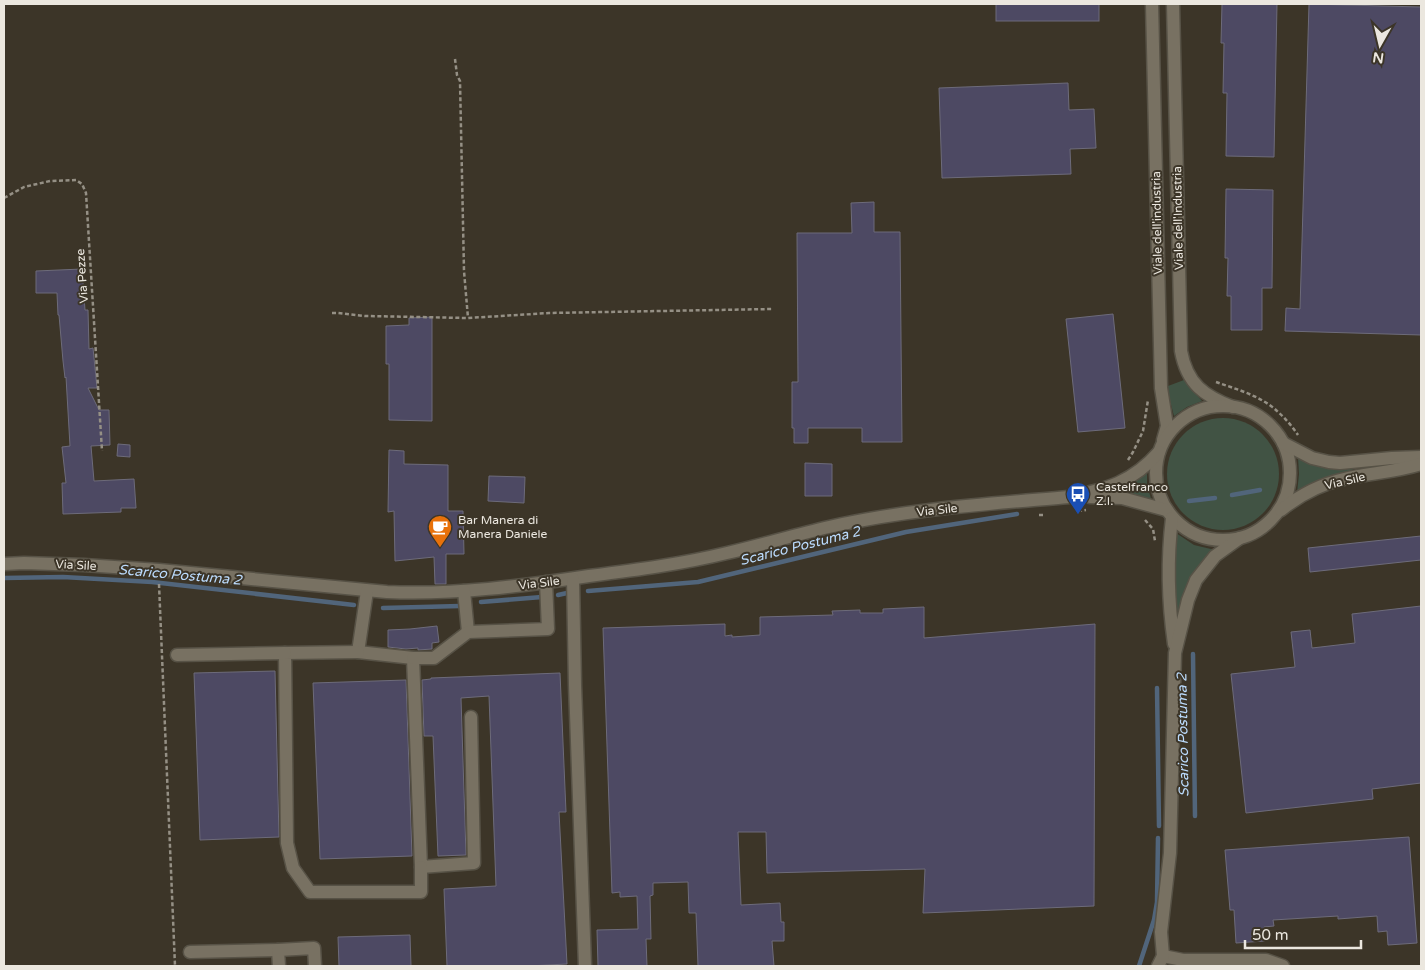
<svg xmlns="http://www.w3.org/2000/svg" width="1425" height="970" font-family="'Varela Round',sans-serif">
<rect width="100%" height="100%" fill="#3c3528"/>
<g fill="#415344">
<polygon points="1184,380 1202,401 1187,407 1174,416 1169,397 1168,386"/>
<circle cx="1223" cy="474" r="56"/>
<polygon points="1298,457 1355,468 1346,474 1297,493 1299,474"/>
<polygon points="1147,469 1147,485 1152,502 1116,494 1112,491"/>
<polygon points="1176,533 1194,545 1215,550 1199,566 1193,576 1175,633 1174,546"/>
</g>
<g fill="none" stroke-linecap="round" stroke-linejoin="round">
<g stroke="#51657b" stroke-width="4.5">
<polyline points="1232,495 1260,490"/>
<polyline points="1189,501 1215,498"/>
<polyline points="4,578 63,577 152,582 354,605"/>
<polyline points="588,591 698,582 906,532 1017,514"/>
<polyline points="558,595 567,593"/>
<polyline points="481,602 542,597"/>
<polyline points="383,608 460,606"/>
<polyline points="1193,654 1195,816"/>
<polyline points="1157,688 1159,826"/>
<polyline points="1139,966 1154,920 1157,902 1158,838"/>
</g>
</g>
<g fill="#4d4963" stroke="#6d6b7a">
<rect x="996" y="4" width="103" height="17"/>
<polygon points="1222,4 1277,4 1274,157 1226,156 1227,93 1223,93 1224,43 1221,43"/>
<polygon points="1309,4 1421,7 1421,335 1285,331 1286,308 1300,309"/>
<polygon points="1068,83 1069,110 1094,109 1096,148 1070,149 1071,174 942,178 939,88"/>
<polygon points="1226,189 1273,190 1272,288 1262,288 1262,330 1231,330 1231,296 1227,296 1228,258 1225,258"/>
<polygon points="874,202 874,232 900,232 902,442 862,442 862,428 808,428 808,443 794,443 794,428 792,428 792,382 798,382 797,233 852,233 851,203"/>
<polygon points="82,269 85,310 88,310 89,349 93,348 97,388 88,388 99,410 109,410 110,445 91,446 94,481 134,479 136,508 121,508 121,512 63,514 62,483 66,483 62,447 70,446 66,377 65,378 63,361 59,315 58,315 57,293 36,293 36,271"/>
<polygon points="1113,314 1125,428 1078,432 1066,319"/>
<polygon points="432,317 432,421 389,420 389,364 386,364 386,326 409,325 409,318"/>
<polygon points="118,444 130,445 130,457 117,456"/>
<polygon points="389,450 404,451 404,464 448,465 448,511 463,511 464,554 446,554 446,584 435,584 434,557 395,561 394,511 388,512"/>
<polygon points="805,463 832,464 832,496 805,496"/>
<polygon points="489,476 525,477 524,503 488,501"/>
<polygon points="1421,536 1421,560 1310,572 1308,548"/>
<polygon points="1421,606 1421,783 1372,789 1373,799 1246,813 1231,674 1295,667 1291,632 1310,630 1312,648 1355,643 1352,614"/>
<polygon points="924,607 924,638 1095,624 1094,906 923,913 925,869 767,873 766,832 738,832 741,905 780,903 781,922 784,922 784,941 772,941 774,966 698,966 696,913 689,913 688,882 653,883 653,895 650,896 651,939 646,939 647,966 598,966 597,930 638,929 637,896 620,897 620,892 612,893 603,628 725,624 725,636 732,635 732,637 760,635 760,617 833,615 832,611 860,610 860,613 883,613 883,609"/>
<polygon points="437,626 439,642 432,643 432,649 418,650 418,648 406,649 388,647 388,630 410,629"/>
<polygon points="275,671 279,837 200,840 194,673"/>
<polygon points="560,673 566,812 559,812 567,964 528,966 447,966 444,889 496,886 489,696 461,698 466,855 438,856 433,736 424,736 422,680 431,679 431,678"/>
<polygon points="406,680 412,856 320,859 313,683"/>
<polygon points="1409,837 1417,943 1388,945 1387,931 1378,932 1377,916 1338,919 1338,916 1273,920 1274,926 1264,927 1265,941 1236,943 1234,910 1230,910 1225,850"/>
<polygon points="410,935 411,966 339,966 338,937"/>
</g>
<g fill="none" stroke-linecap="round" stroke-linejoin="round">
<g stroke="#575246" stroke-width="15">
<g id="minor">
<polyline points="1152,4 1161,388 1167,426 1163,440"/>
<path d="M1173,4L1181,351C1187,384 1204,396 1233,407"/>
<circle cx="1223" cy="473" r="67"/>
<polyline points="1283,443 1312,458 1329,462 1340,463 1392,458 1421,457"/>
<polyline points="1090,497 1122,498 1166,510"/>
<path d="M1281,510C1300,495 1321,484 1344,479C1370,473 1396,472 1421,464"/>
<path d="M1172,518C1167,559 1168,602 1174,644"/>
<path d="M4,564L24,563L84,565L159,570L387,592C454,595 523,586 589,576C636,570 682,564 727,553C761,545 795,535 829,527C908,509 989,504 1069,497C1107,489 1133,482 1159,452"/>
<polyline points="573,579 575,685 585,966"/>
<polyline points="367,591 358,652 413,658 421,867 474,863 471,717"/>
<polyline points="464,591 468,632"/>
<polyline points="358,652 285,653 287,843 293,868 310,892 421,892 421,867"/>
<polyline points="177,655 285,653"/>
<polyline points="413,658 434,658 468,632 548,629 546,582"/>
<polyline points="190,952 278,950"/>
<polyline points="1163,956 1183,960 1266,960 1283,966"/>
<polyline points="279,966 278,950 314,948 315,966"/>
<polyline points="1158,966 1163,956 1161,932 1170,853 1175,653 1188,600 1196,580 1215,556 1240,538"/>
</g>
</g>
<g stroke="#959085" stroke-width="2.5" stroke-dasharray="4 2.5" stroke-linecap="butt">
<polyline points="455,59 457,75 460,81 464,271 468,318"/>
<polyline points="4,198 24,187 50,181 76,180 82,184 86,193 102,451"/>
<polyline points="332,313 338,313 365,316 468,318 549,313 772,309"/>
<path d="M1216,382C1236,389 1261,396 1277,411C1285,418 1292,426 1298,435"/>
<polyline points="1128,460 1133,452 1143,431 1148,400"/>
<polyline points="1078,511 1086,510"/>
<polyline points="1039,515 1045,515"/>
<polyline points="1145,520 1153,529 1155,541"/>
<polyline points="159,584 175,966"/>
</g>
<use href="#minor" stroke="#787162" stroke-width="12"/>
</g>
<defs>
<g id="bus-pin" transform="scale(1.25)"><path d="M0 17L-7.5 6A9.5 9.5 0 1 1 7.5 6Z" fill="#1a4fb4" stroke="#3c3528"/><path d="M-5-6H5V4H4V6H2V4H-2V6H-4V4H-5ZM-3.5-4V0h7V-4ZM-3.5 1.2v1.5H-2V1.2ZM2 1.2v1.5H3.5V1.2Z" fill="#fff"/></g>
<g id="cafe-pin" transform="scale(1.25)"><path d="M0 17L-7.5 6A9.5 9.5 0 1 1 7.5 6Z" fill="#e8710a" stroke="#3c3528"/><path d="M-5.5-4.5H6V0H3Q3 3.5 0 3.5H-2.5Q-5.5 3.5-5.5 0ZM3-3.2v2h1.7v-2ZM-6 4.5H4V6H-6Z" fill="#fff"/></g>
</defs>
<g fill-rule="evenodd">
<use href="#bus-pin" x="1078" y="494"/>
<use href="#cafe-pin" x="440" y="527"/>
</g>
<g text-anchor="middle" dominant-baseline="central" stroke-width="4" stroke-linejoin="round" paint-order="stroke">
<g font-size="12" fill="#ebe7df" stroke="#3c3528">
<text transform="translate(1178 218) rotate(-91)">Viale dell'Industria</text>
<text transform="translate(1157 223) rotate(-91)">Viale dell'industria</text>
<text transform="translate(82 276) rotate(-94)">Via Pezze</text>
<text transform="translate(1345 481) rotate(-13)">Via Sile</text>
<text transform="translate(937 510) rotate(-6)">Via Sile</text>
<text transform="translate(76 565) rotate(3)">Via Sile</text>
<text transform="translate(539 583) rotate(-7)">Via Sile</text>
</g>
<g font-size="12" fill="#ebe7df" stroke="#3c3528" text-anchor="start">
<text x="1096" y="487">Castelfranco<tspan x="1096" dy="14">Z.I.</tspan></text>
<text x="458" y="520">Bar Manera di<tspan x="458" dy="14">Manera Daniele</tspan></text>
</g>
<g font-size="14" font-style="italic" fill="#bbdbfd" stroke="#3c3528">
<text transform="translate(800 546) rotate(-14)">Scarico Postuma 2</text>
<text transform="translate(180 575) rotate(5)">Scarico Postuma 2</text>
<text transform="translate(1183 735) rotate(-91)">Scarico Postuma 2</text>
</g>
</g>
<rect width="1425" height="970" fill="none" stroke="#ebe7df" stroke-width="10"/>
<g transform="translate(1380 45) rotate(188)" stroke="#3c3528" stroke-width="4" paint-order="stroke">
<path d="M0-4L9 19L0 12L-9 19Z" fill="#ebe7df"/>
<text y="-8" font-size="14" font-weight="bold" text-anchor="middle" fill="#ebe7df">N</text>
</g>
<path d="M1245 940v8h116v-8" fill="none" stroke="#ebe7df" stroke-width="2.5"/>
<text x="1252" y="940" font-size="15" fill="#ebe7df" stroke="#3c3528" stroke-width="4" paint-order="stroke">50 m</text>
</svg>
